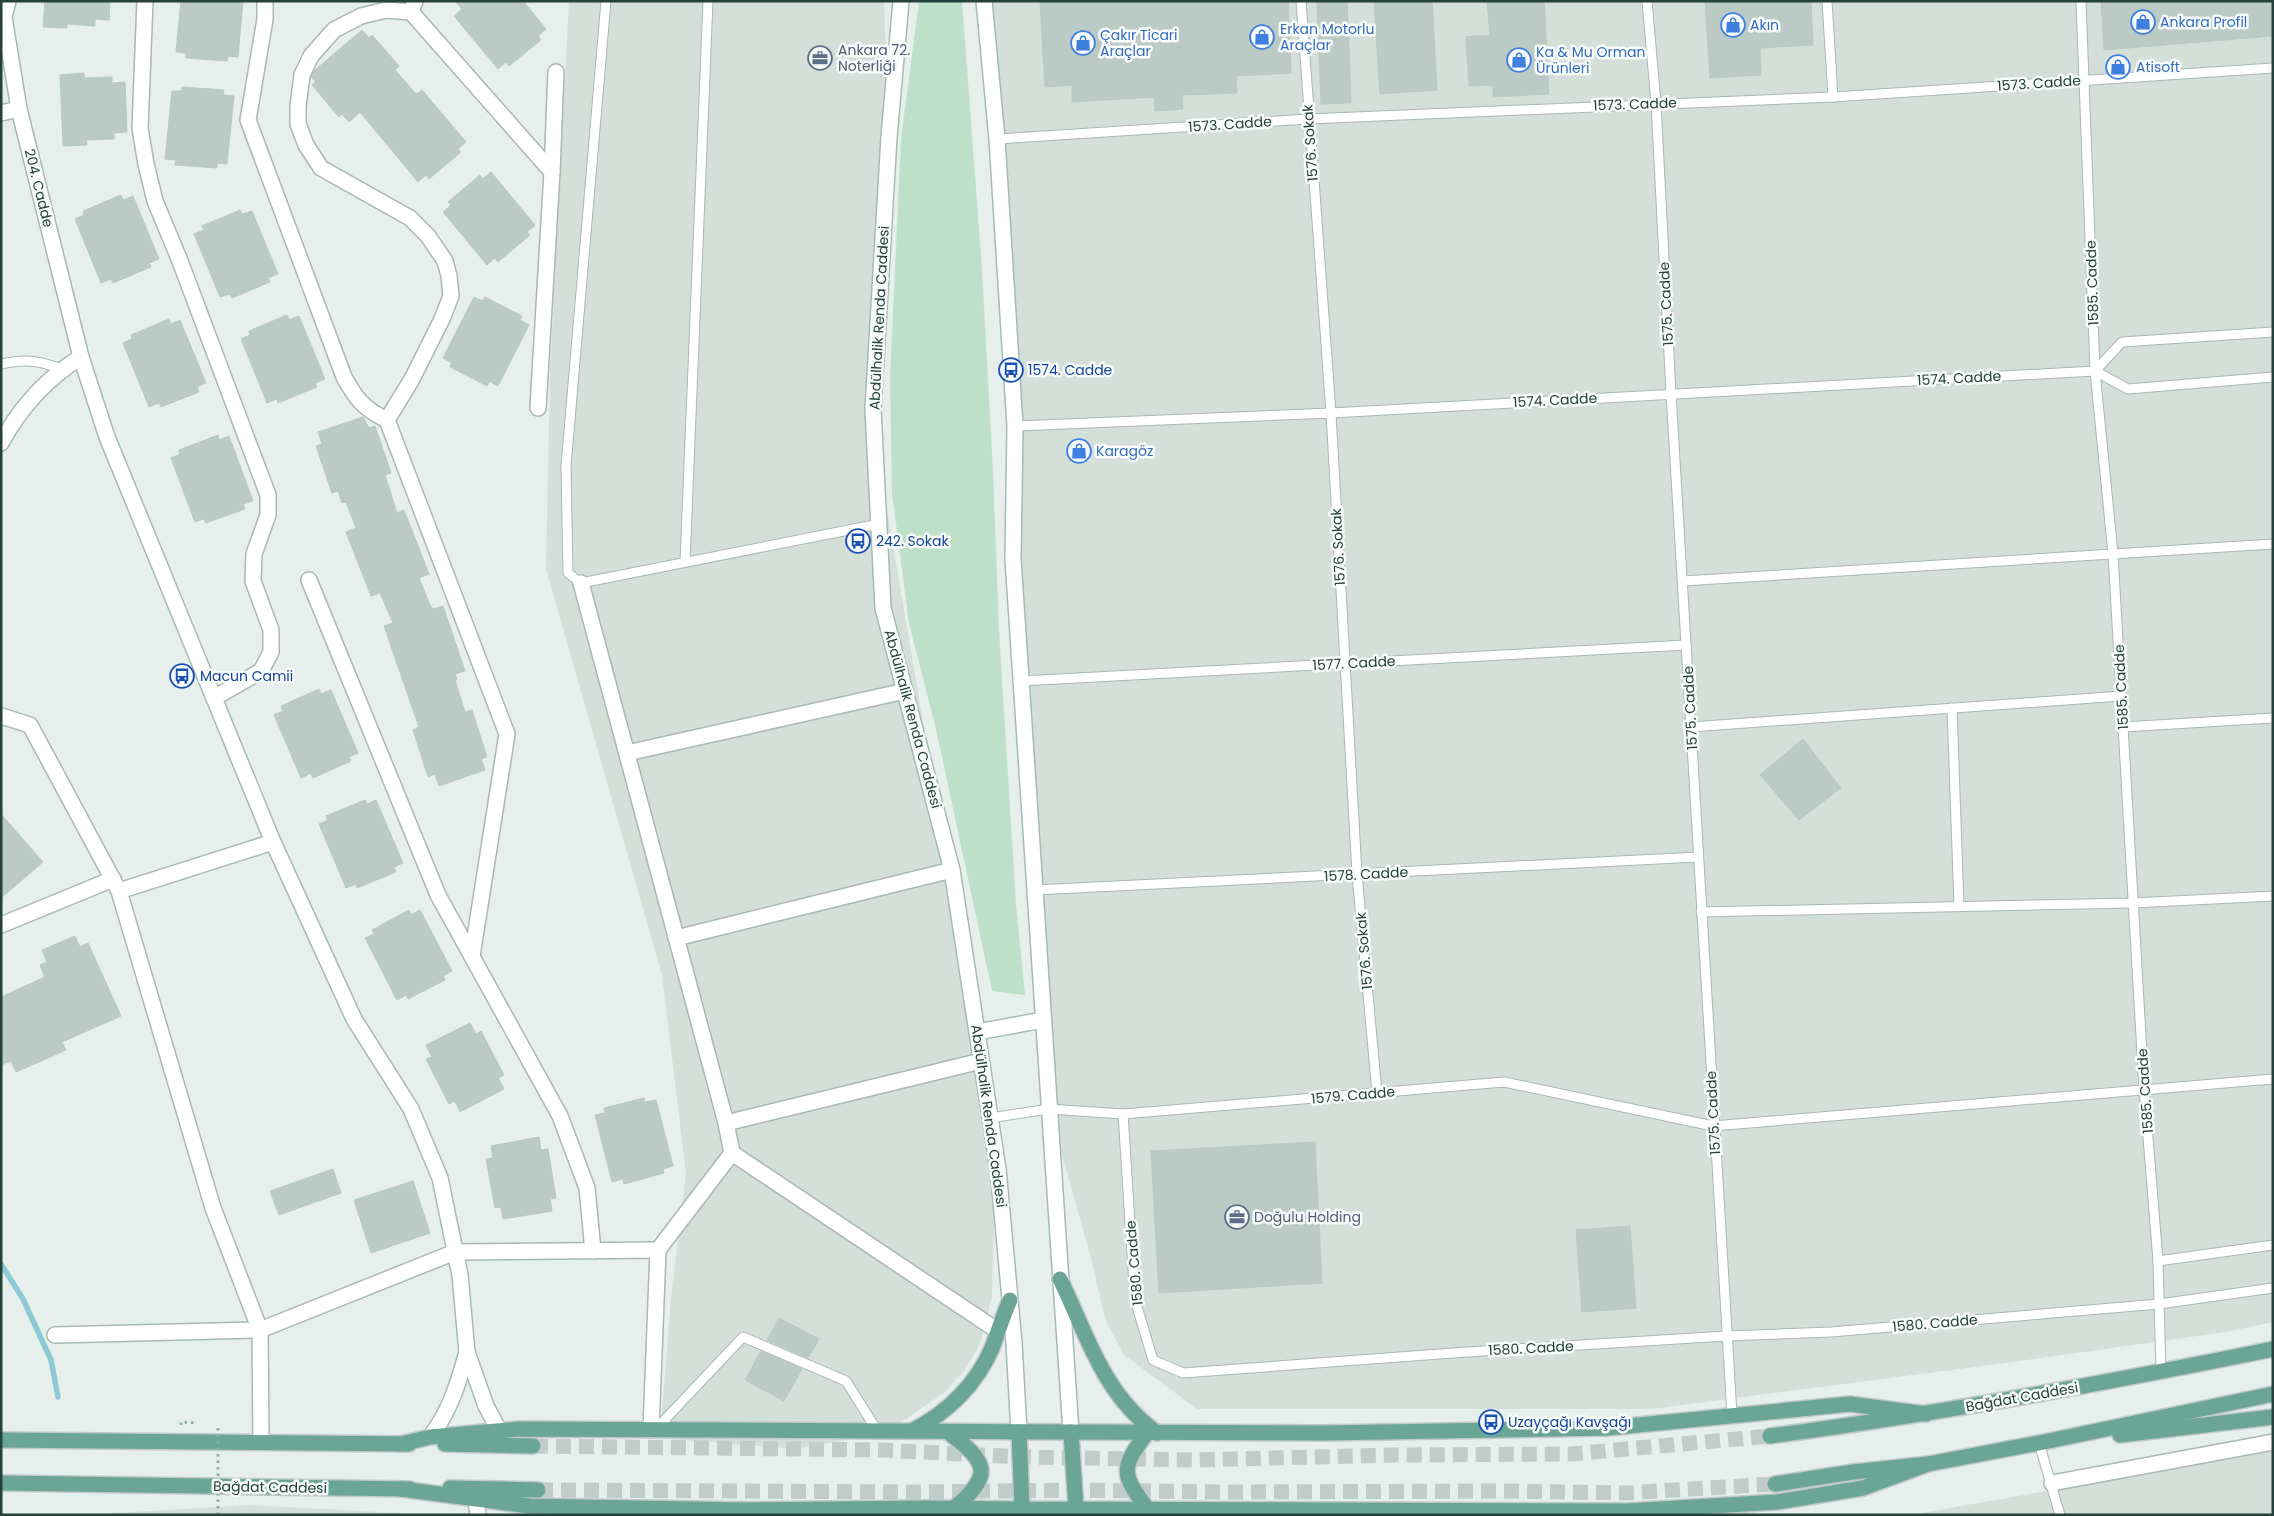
<svg xmlns="http://www.w3.org/2000/svg" width="2274" height="1516" font-family="Poppins,sans-serif">
<rect width="100%" height="100%" fill="#e6efeb"/>
<g fill="#d4dfda">
<polygon points="569,1 884,1 889,137 875,439 996,1153 992,1296 980,1344 964,1371 944,1393 885,1433 796,1449 660,1438 671,1298 686,1173 662,975 546,569 550,373"/>
<polygon points="984,1 2273,1 2273,1322 2226,1332 1998,1364 1651,1409 1197,1409 1124,1355 1105,1319 1092,1262 1049,1108 1013,559 1015,426"/>
<polygon points="2273,1451 2273,1515 1914,1515 1916,1514"/>
<polygon points="250,1505 433,1515 82,1515"/>
</g>
<polygon fill="#bfe0c8" points="919,1 962,1 982,269 993,471 999,631 1016,904 1025,995 992,991 936,729 909,623 892,493 890,377 901,139"/>
<g fill="none" stroke-linecap="round" stroke-linejoin="round">
<polyline stroke="#8ec9d4" stroke-width="5.5" points="1,1264 23,1299 51,1360 58,1397"/>
</g>
<g fill="#bbcac4" stroke="#b8c9c2">
<polygon points="45,1 110,1 109,20 95,19 95,26 67,24 67,28 43,27"/>
<polygon points="181,1 243,1 238,57 228,56 227,61 186,58 186,53 176,52"/>
<polygon points="455,1 523,1 546,29 538,36 541,40 509,66 506,62 498,69 454,16 462,9"/>
<polygon points="1040,1 1288,1 1291,73 1236,76 1237,93 1182,95 1183,109 1155,111 1154,97 1072,102 1072,85 1045,87"/>
<polygon points="1317,1 1347,1 1351,103 1321,104"/>
<polygon points="1374,1 1432,1 1437,90 1380,94"/>
<polygon points="1487,1 1544,1 1549,94 1493,97 1493,85 1469,86 1466,37 1490,35"/>
<polygon points="1705,1 1811,1 1813,45 1760,48 1761,75 1710,78"/>
<polygon points="2101,1 2273,1 2273,36 2104,50"/>
<polygon points="362,30 369,38 372,35 399,66 395,70 416,94 422,90 466,142 458,149 461,152 429,179 426,175 418,182 360,112 349,122 342,114 339,117 312,85 316,82 311,77 315,70"/>
<polygon points="84,73 84,78 112,77 112,83 125,82 127,132 114,133 114,139 86,140 87,145 63,146 60,75"/>
<polygon points="182,87 224,90 223,95 234,96 227,164 217,163 217,168 175,165 176,160 165,159 172,91 182,91"/>
<polygon points="491,172 535,225 527,232 530,235 498,262 495,258 487,265 443,212 451,205 448,202 480,175 483,179"/>
<polygon points="121,195 123,200 133,196 159,259 149,263 151,267 113,283 111,279 101,283 75,219 84,215 83,211"/>
<polygon points="240,210 242,214 252,211 278,274 268,278 270,282 232,298 230,294 220,297 194,234 204,230 202,226"/>
<polygon points="474,297 483,301 485,297 522,316 520,320 529,325 498,386 489,381 487,386 450,367 452,363 443,358"/>
<polygon points="287,315 289,320 299,316 325,379 315,383 317,387 278,403 277,399 267,403 241,339 250,335 249,331"/>
<polygon points="169,319 171,324 180,320 206,383 197,387 199,392 161,407 159,403 149,407 123,343 132,339 131,335"/>
<polygon points="363,417 369,428 375,426 391,473 385,475 397,513 404,510 429,574 419,578 430,605 433,609 443,606 465,671 455,674 457,679 455,680 465,712 472,710 487,757 481,759 485,770 439,786 435,774 428,777 413,730 419,727 384,626 393,623 380,593 371,596 346,532 356,528 346,502 342,503 338,491 332,493 316,446 322,444 318,432"/>
<polygon points="218,435 219,440 229,436 253,501 243,504 245,509 206,523 204,519 195,522 171,458 180,454 179,450"/>
<polygon points="319,689 321,694 331,690 358,753 349,757 351,761 313,778 311,773 301,778 274,715 283,711 281,706"/>
<polygon points="1803,739 1841,788 1799,820 1760,775"/>
<polygon points="365,800 367,804 376,800 403,863 394,867 396,872 357,888 356,884 346,888 319,824 328,820 326,816"/>
<polygon points="1,814 43,862 1,898"/>
<polygon points="409,910 411,915 420,910 452,971 443,976 445,980 408,999 406,995 397,1000 365,938 374,934 372,930"/>
<polygon points="75,936 80,947 88,943 121,1016 62,1042 66,1050 16,1072 11,1061 1,1065 1,997 45,977 40,965 47,962 42,950"/>
<polygon points="470,1023 476,1034 481,1031 504,1075 498,1078 504,1089 460,1112 455,1101 449,1104 426,1059 432,1057 426,1045"/>
<polygon points="644,1098 645,1102 656,1100 673,1166 663,1169 664,1173 624,1184 623,1179 612,1182 595,1115 605,1113 604,1108"/>
<polygon points="539,1137 541,1150 548,1149 556,1198 550,1199 552,1211 503,1219 501,1207 495,1208 486,1159 493,1158 491,1146"/>
<polygon points="1315,1142 1322,1283 1159,1293 1151,1151"/>
<polygon points="333,1169 341,1193 279,1215 270,1191"/>
<polygon points="413,1181 430,1233 371,1253 354,1200"/>
<polygon points="1630,1226 1636,1308 1582,1312 1576,1230"/>
<polygon points="779,1318 819,1339 808,1358 767,1340"/>
<polygon points="761,1351 802,1369 784,1401 745,1380"/>
</g>
<g fill="none" stroke-linecap="round" stroke-linejoin="round">
<g stroke="#bfccc8" stroke-width="15" stroke-dasharray="15 8" stroke-linecap="butt">
<polyline points="533,1446 882,1450 1025,1457 1193,1460 1396,1455 1571,1454 1770,1436"/>
<polyline points="538,1490 918,1492 1076,1490 1221,1492 1502,1491 1624,1493 1775,1484"/>
</g>
<g stroke="#a8b8b2" stroke-width="11">
<g id="lane">
<polyline points="606,1 566,466 568,573 581,583 879,524"/>
<polyline points="1301,1 1331,413 1357,874 1377,1093"/>
<polyline points="1647,1 1656,103 1671,393 1732,1415"/>
<polyline points="1827,1 1833,97"/>
<polyline points="2081,1 2095,371 2113,554 2144,1088 2158,1261 2161,1372"/>
<polyline points="997,139 1308,119 1833,97 2273,68"/>
<path d="M1,364C25,359 38,360 61,369"/>
<polyline points="2095,371 2122,342 2273,332"/>
<polyline points="2095,371 2128,389 2273,377"/>
<polyline points="1015,426 1331,413 2095,371"/>
<polyline points="685,562 708,1"/>
<polyline points="1683,581 2273,544"/>
<polyline points="1021,681 1686,645"/>
<polyline points="1952,708 1959,906"/>
<polyline points="1691,727 2121,696"/>
<polyline points="2123,727 2273,718"/>
<polyline points="1035,890 1698,857"/>
<polyline points="1701,912 2133,903 2273,896"/>
<polyline points="1123,1114 1135,1300 1153,1360 1183,1373 1467,1352 1726,1336 1831,1332 2159,1304 2273,1288"/>
<polyline points="990,1118 1049,1109 1123,1114 1504,1082 1713,1126 2273,1079"/>
<polyline points="2158,1261 2273,1245"/>
<polyline points="655,1430 743,1337 846,1381 878,1432"/>
<polyline points="2039,1443 2060,1515"/>
</g>
</g>
<g stroke="#a8b8b2" stroke-width="18">
<g id="street">
<polyline points="145,1 140,128 146,164 155,201 180,261 268,495 268,515 254,554 253,581 271,630 271,652 261,671 214,698"/>
<path d="M265,1V19L248,120L344,377C356,399 364,409 387,420L507,734L472,956"/>
<polyline points="415,1 411,12 552,172 556,72"/>
<polyline points="1,113 19,109"/>
<polyline points="538,408 552,172"/>
<polyline points="387,420 412,379 442,319 451,296 449,276 445,261 428,236 410,218 321,168 306,145 298,124 298,106 302,75 311,56 334,30 361,16 386,10 411,12"/>
<polyline points="309,580 438,895 560,1116 587,1188 593,1251"/>
<polyline points="581,583 726,1123 732,1153 658,1250"/>
<polyline points="1,716 30,725 119,891 213,1208 260,1330 261,1442"/>
<polyline points="627,753 905,691"/>
<polyline points="119,891 273,842"/>
<polyline points="1,925 113,879"/>
<polyline points="676,938 952,870"/>
<polyline points="726,1123 981,1061"/>
<polyline points="732,1153 998,1331"/>
<polyline points="55,1335 260,1330 455,1252 658,1250 651,1430"/>
<polyline points="2052,1483 2273,1442"/>
<polyline points="476,1500 478,1515"/>
</g>
</g>
<g stroke="#a4bbb3" stroke-width="18">
<g id="secondary">
<polyline points="8,1 4,17 19,109 81,357 107,437 273,842 354,1019 411,1109 440,1178 460,1275 467,1352 486,1406 499,1430"/>
<polyline points="901,1 889,137 873,409 883,608 952,870 998,1169 1014,1343 1019,1432"/>
<polyline points="984,1 997,139 1015,426 1013,559 1071,1432"/>
<path d="M1,443C20,408 47,378 81,357"/>
<polyline points="977,1032 1043,1020"/>
<path d="M430,1437C450,1411 458,1384 467,1352"/>
</g>
</g>
<g stroke="#c2cac8" stroke-width="18">
<g id="primary">
<path d="M1060,1279C1088,1337 1103,1394 1157,1433"/>
<path d="M912,1431C948,1412 976,1385 992,1348C998,1332 1003,1316 1010,1300"/>
<path d="M948,1432C987,1462 995,1474 953,1509"/>
<polyline points="1019,1432 1022,1509 1627,1511 1777,1502 1863,1488 1928,1464"/>
<polyline points="1071,1432 1324,1433 1608,1428 1850,1404 1926,1414"/>
<path d="M1147,1433C1119,1470 1122,1474 1148,1510"/>
<polyline points="2120,1435 2273,1417"/>
<path d="M1770,1436C1939,1414 2106,1383 2273,1349"/>
<polyline points="1,1440 409,1444"/>
<polyline points="401,1444 430,1437 519,1429 1071,1432 1076,1509"/>
<polyline points="445,1444 533,1446"/>
<polyline points="1,1483 410,1489"/>
<polyline points="1775,1484 1853,1472 1928,1464 2039,1443 2273,1394"/>
<polyline points="450,1488 538,1490"/>
<polyline points="401,1489 530,1506 747,1510 926,1508 1022,1509"/>
</g>
</g>
<polyline stroke="#86b3a5" stroke-width="3" stroke-dasharray="2.5 4" stroke-linecap="butt" points="181,1425 181,1422 197,1423"/>
<use href="#lane" stroke="#fff" stroke-width="9"/>
<use href="#street" stroke="#fff" stroke-width="15"/>
<use href="#secondary" stroke="#fff" stroke-width="15"/>
<use href="#primary" stroke="#6aa596" stroke-width="15"/>
<polyline stroke="#86b3a5" stroke-width="3" stroke-dasharray="2.5 4" stroke-linecap="butt" points="218,1515 218,1425"/>
</g>
<defs>
<g id="shop-ring" transform="scale(1.25)"><circle r="9.5" fill="#f7fbf9" stroke="#3f7fe0" stroke-width="1.5"/><path d="M-5-2.5h2.3a2.7 3.5 0 0 1 5.4 0H5L5.5 6h-11ZM-1.5-2.5h3a1.5 2.3 0 0 0-3 0Z" fill="#3f7fe0"/></g>
<g id="office-ring" transform="scale(1.25)"><circle r="9.5" fill="#f7fbf9" stroke="#5c6f8a" stroke-width="1.5"/><path d="M-6-3h4V-5.5h4V-3h4V5H-6ZM-1-4.5V-3h2v-1.5ZM-6 0V1H6V0Z" fill="#5c6f8a"/></g>
<g id="bus-ring" transform="scale(1.25)"><circle r="9.5" fill="#f7fbf9" stroke="#1a4fb4" stroke-width="1.5"/><path d="M-5-6H5V4H4V6H2V4H-2V6H-4V4H-5ZM-3.5-4V0h7V-4ZM-3.5 1.2v1.5H-2V1.2ZM2 1.2v1.5H3.5V1.2Z" fill="#1a4fb4"/></g>
</defs>
<g fill-rule="evenodd">
<use href="#shop-ring" x="2143" y="22"/>
<use href="#shop-ring" x="1733" y="25"/>
<use href="#shop-ring" x="1262" y="37"/>
<use href="#shop-ring" x="1083" y="43"/>
<use href="#office-ring" x="820" y="58"/>
<use href="#shop-ring" x="1519" y="60"/>
<use href="#shop-ring" x="2118" y="67"/>
<use href="#bus-ring" x="1011" y="370"/>
<use href="#shop-ring" x="1079" y="451"/>
<use href="#bus-ring" x="858" y="541"/>
<use href="#bus-ring" x="182" y="676"/>
<use href="#office-ring" x="1237" y="1217"/>
<use href="#bus-ring" x="1491" y="1422"/>
</g>
<g text-anchor="middle" dominant-baseline="central" stroke-width="5" stroke-linejoin="round" paint-order="stroke">
<g font-size="14" fill="#366cbe" stroke="#f7fbf9" text-anchor="start">
<text x="2160" y="22">Ankara Profil</text>
<text x="1750" y="25">Akın</text>
<text x="1280" y="29">Erkan Motorlu<tspan x="1280" dy="16">Araçlar</tspan></text>
<text x="1100" y="35">Çakır Ticari<tspan x="1100" dy="16">Araçlar</tspan></text>
<text x="1536" y="52">Ka &amp; Mu Orman<tspan x="1536" dy="16">Ürünleri</tspan></text>
<text x="2136" y="67">Atisoft</text>
<text x="1096" y="451">Karagöz</text>
</g>
<g font-size="14" fill="#4e5e75" stroke="#f7fbf9" text-anchor="start">
<text x="838" y="50">Ankara 72.<tspan x="838" dy="16">Noterliği</tspan></text>
<text x="1254" y="1217">Doğulu Holding</text>
</g>
<g font-size="14" fill="#24423a" stroke="#f7fbf9">
<text transform="translate(2039 83) rotate(-4)">1573. Cadde</text>
<text transform="translate(1635 104) rotate(-2)">1573. Cadde</text>
<text transform="translate(1230 124) rotate(-4)">1573. Cadde</text>
<text transform="translate(1310 143) rotate(-94)">1576. Sokak</text>
<text transform="translate(39 188) rotate(76)">204. Cadde</text>
<text transform="translate(2092 283) rotate(-92)">1585. Cadde</text>
<text transform="translate(1666 304) rotate(-93)">1575. Cadde</text>
<text transform="translate(879 318) rotate(-87)">Abdülhalik Renda Caddesi</text>
<text transform="translate(1959 378) rotate(-3)">1574. Cadde</text>
<text transform="translate(1555 400) rotate(-3)">1574. Cadde</text>
<text transform="translate(1338 547) rotate(-93)">1576. Sokak</text>
<text transform="translate(1354 663) rotate(-3)">1577. Cadde</text>
<text transform="translate(2121 687) rotate(-93)">1585. Cadde</text>
<text transform="translate(1690 708) rotate(-93)">1575. Cadde</text>
<text transform="translate(913 719) rotate(75)">Abdülhalik Renda Caddesi</text>
<text transform="translate(1366 874) rotate(-3)">1578. Cadde</text>
<text transform="translate(1364 951) rotate(-95)">1576. Sokak</text>
<text transform="translate(2145 1091) rotate(-94)">1585. Cadde</text>
<text transform="translate(1353 1095) rotate(-5)">1579. Cadde</text>
<text transform="translate(1713 1113) rotate(-93)">1575. Cadde</text>
<text transform="translate(989 1116) rotate(82)">Abdülhalik Renda Caddesi</text>
<text transform="translate(1134 1263) rotate(-95)">1580. Cadde</text>
<text transform="translate(1935 1323) rotate(-5)">1580. Cadde</text>
<text transform="translate(1531 1348) rotate(-3)">1580. Cadde</text>
<text transform="translate(2022 1397) rotate(-10)">Bağdat Caddesi</text>
<text transform="translate(270 1487) rotate(1)">Bağdat Caddesi</text>
</g>
<g font-size="14" fill="#164399" stroke="#f7fbf9" text-anchor="start">
<text x="1028" y="370">1574. Cadde</text>
<text x="876" y="541">242. Sokak</text>
<text x="200" y="676">Macun Camii</text>
<text x="1508" y="1422">Uzayçağı Kavşağı</text>
</g>
</g>
<rect width="2274" height="1516" fill="none" stroke="#24423a" stroke-width="5"/>
</svg>
